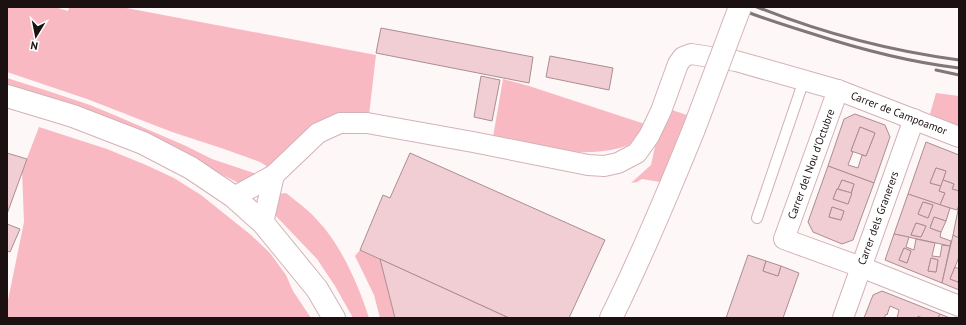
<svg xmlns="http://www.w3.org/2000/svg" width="966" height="325" font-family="'PT Sans',sans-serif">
<rect width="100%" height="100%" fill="#fef7f8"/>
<g fill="#f9b9c3">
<polygon points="7,7 55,7 68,11 69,7 121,7 376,55 369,115 312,127 268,167 260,162 224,149 172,132 87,99 7,72"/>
<polygon points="7,78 48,91 90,105 119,117 186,146 212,159 257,174 242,185 206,166 7,86"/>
<path d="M503,79L529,86L648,125C643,130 639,137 633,142C623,151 589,153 575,152L493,137Z"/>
<polygon points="936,93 959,96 959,126 930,114"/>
<polygon points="672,110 687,115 660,182 642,179 637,182 631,183 651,165 656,142 671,115"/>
<polygon points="39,127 107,149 146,165 174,178 201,195 251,235 270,253 286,275 293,291 311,318 7,318 7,305 24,222 22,171"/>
<path d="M286,193C297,202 309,210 318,221C341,245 359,286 369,318H353L335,286L317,259L275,215L277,194Z"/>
<polygon points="360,250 380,259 395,318 380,318 374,295 355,256"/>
</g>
<g fill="#f0ced3" stroke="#ac8d91" fill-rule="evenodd">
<polygon points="381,28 533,57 529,83 376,53"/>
<polygon points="550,56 613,68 609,90 546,77"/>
<polygon points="481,76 500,80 492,121 474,117"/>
<path d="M855,114L885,125L890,137L874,183L828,166L844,119ZM860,127L875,133L866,156L862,155L858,168L848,165L853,152L851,151Z"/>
<polygon points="860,127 875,133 866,156 851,151"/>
<polygon points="926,142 959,155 959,191 952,189 954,184 943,180 946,171 936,168 930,183 941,186 939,191 945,193 940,205 908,194"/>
<polygon points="7,153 27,159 7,214"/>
<polygon points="410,153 605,240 569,318 509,318 360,250 383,195 390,198"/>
<path d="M828,166L874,183L853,240L842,244L813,232L808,222ZM842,180L854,184L848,204L833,199L837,189H838ZM832,207L844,211L841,220L829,217Z"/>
<polygon points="936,168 946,171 941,186 930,183"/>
<polygon points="842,180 854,184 851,193 838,189"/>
<polygon points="943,180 954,184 952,189 959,191 959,205 957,210 940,205 945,193 939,191"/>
<polygon points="837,189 852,193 848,204 833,199"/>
<path d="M908,194L950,208L946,221L934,217L930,228L941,232L940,237L951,241L950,246L894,234ZM923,202L933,205L928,218L918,214ZM916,223L926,226L921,237L911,235Z"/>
<polygon points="923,202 933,205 928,218 918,214"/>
<polygon points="959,205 959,235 958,238 953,235"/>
<polygon points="832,207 844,211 841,220 829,217"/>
<polygon points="934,217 946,221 941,232 930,228"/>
<polygon points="916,223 926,226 921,237 911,235"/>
<polygon points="7,224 20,229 10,252 7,251"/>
<path d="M894,234L909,237L906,247L914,250L916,239L935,243L932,256L940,257L942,245L950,246L942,283L885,260ZM904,248L911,251L907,263L899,260ZM931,258L938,260L936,272L928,271Z"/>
<polygon points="953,235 959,238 959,257 950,279 958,282 959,279 959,290 942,283"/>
<polygon points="904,248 911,251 907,263 899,260"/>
<polygon points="748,255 766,261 763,271 778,276 781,266 799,273 783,318 726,318"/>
<polygon points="931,258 938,260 936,272 928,271"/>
<polygon points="380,259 509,318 395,318"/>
<polygon points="766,261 781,266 778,276 763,271"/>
<polygon points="955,267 959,269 959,279 958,282 950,279"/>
<polygon points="882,291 940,314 938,318 922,318 918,316 918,318 897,318 899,310 890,306 887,315 886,314 884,318 864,318 873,295"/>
<polygon points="940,314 950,318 938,318"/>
</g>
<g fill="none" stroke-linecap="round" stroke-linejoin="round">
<g stroke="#d3b2b7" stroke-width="12">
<polyline id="service" points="757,218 804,80"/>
</g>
<g stroke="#d3b2b7" stroke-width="22">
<g id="minor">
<polyline points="838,90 784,239 861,267 959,306"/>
<polyline points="234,197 274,175 318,133 340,123 367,123 473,142 588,165 604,166 618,163 637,153 649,136 661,111 678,64 683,57 691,54 736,61 838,90 959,137"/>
<polyline points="263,223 274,175"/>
<polyline points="843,318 914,119"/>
</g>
</g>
<g stroke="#d3b2b7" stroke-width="24">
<g id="tertiary">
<polyline points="7,96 73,116 143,143 191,168 234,197 263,223 317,289 334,318"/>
<path d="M611,318C642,256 668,193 694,129"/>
</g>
</g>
<use href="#service" stroke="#fff" stroke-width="10"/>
<use href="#minor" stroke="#fff" stroke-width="20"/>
<use href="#tertiary" stroke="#fff" stroke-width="22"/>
<g stroke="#807778" stroke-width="3">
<path d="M734,7C759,17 784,25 810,33C859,49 908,62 959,68"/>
<path d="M757,7C822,33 890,51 959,60"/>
<polyline points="936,70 959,75"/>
</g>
<g stroke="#d3b2b7" stroke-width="24" stroke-linecap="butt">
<polyline id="tertiary-bridge" points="694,129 740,7"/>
</g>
<use href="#tertiary-bridge" stroke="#fff" stroke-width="22"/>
</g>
<g text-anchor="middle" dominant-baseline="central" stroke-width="3" stroke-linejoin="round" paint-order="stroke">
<g font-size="11" fill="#1b1012" stroke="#fff">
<text transform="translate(899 113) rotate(21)">Carrer de Campoamor</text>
<text transform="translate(811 164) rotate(-70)">Carrer del Nou d'Octubre</text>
<text transform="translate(878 218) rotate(-70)">Carrer dels Granerers</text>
</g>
</g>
<rect width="966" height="325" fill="none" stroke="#1b1012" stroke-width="16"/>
<g transform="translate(36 36) rotate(190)" stroke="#ffffff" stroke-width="3" paint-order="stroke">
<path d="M0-3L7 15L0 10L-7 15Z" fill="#1b1012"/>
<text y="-6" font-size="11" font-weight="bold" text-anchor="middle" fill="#1b1012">N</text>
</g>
</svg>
